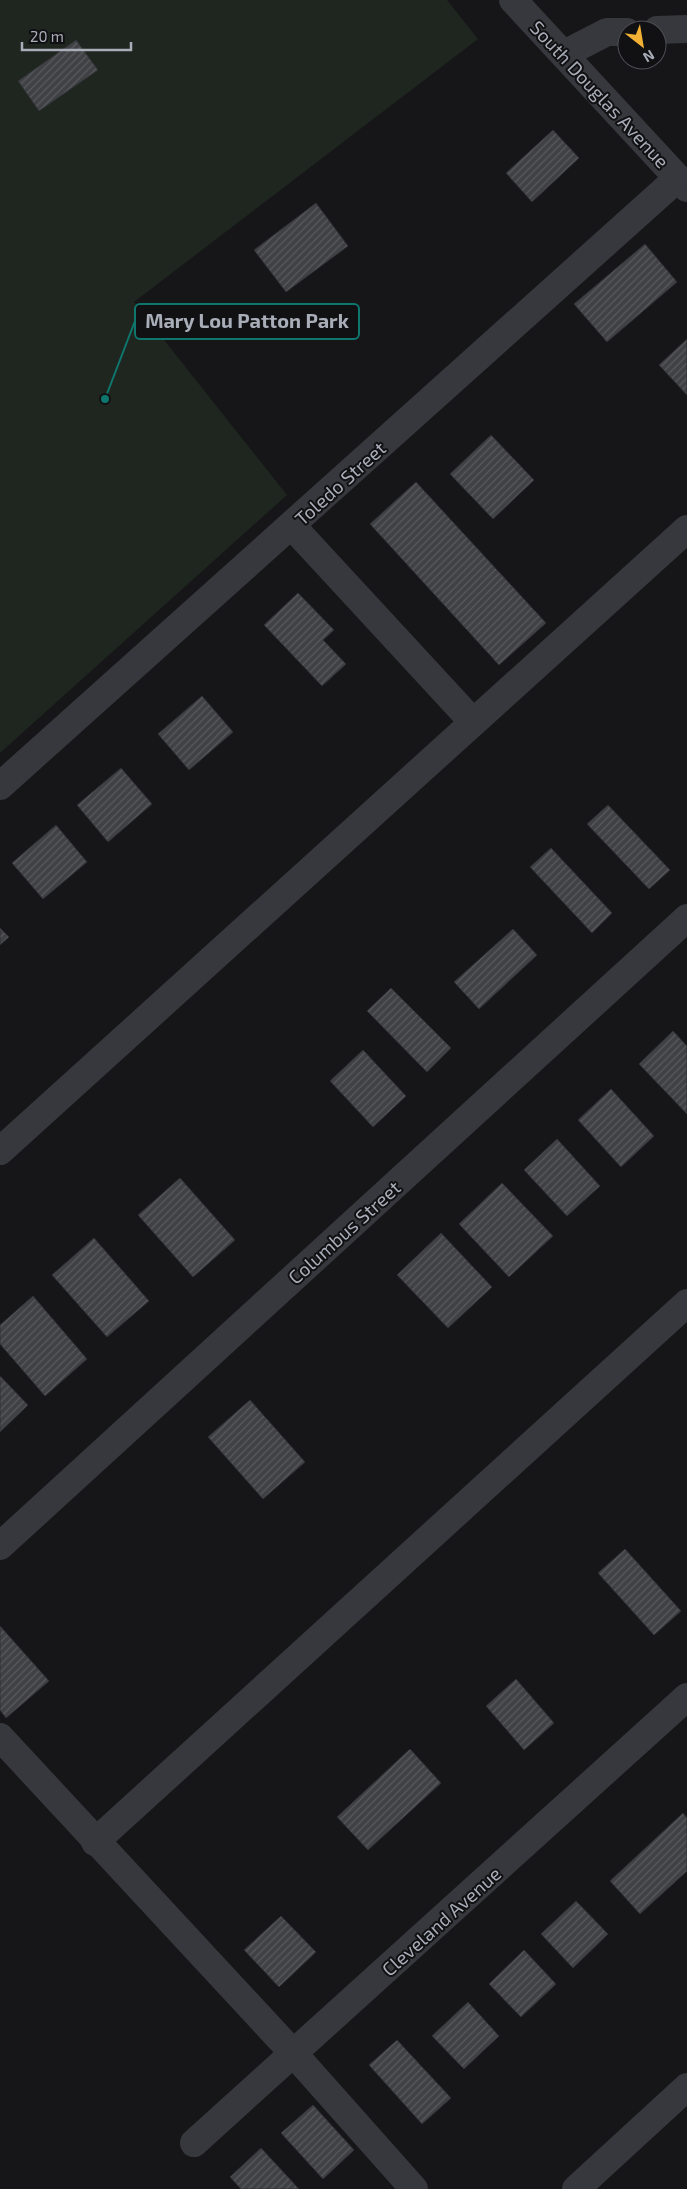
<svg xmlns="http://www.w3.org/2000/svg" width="687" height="2189" font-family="'Exo 2',sans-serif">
<defs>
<pattern id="building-hatch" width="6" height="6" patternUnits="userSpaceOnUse" patternTransform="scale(1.25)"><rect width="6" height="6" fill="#404145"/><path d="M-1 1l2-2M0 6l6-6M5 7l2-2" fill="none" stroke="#595a5e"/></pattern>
</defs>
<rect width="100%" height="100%" fill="#161618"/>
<polygon fill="#1e261f" points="0,0 447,0 478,39 134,302 287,495 0,753"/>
<g fill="url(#building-hatch)" stroke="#303034">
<polygon points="76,40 98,70 39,111 18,81"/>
<polygon points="553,130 579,158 532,202 506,173"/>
<polygon points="316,203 348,246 286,292 254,250"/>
<polygon points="645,244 677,282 607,342 574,304"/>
<polygon points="687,339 687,395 659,365"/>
<polygon points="491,435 534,480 493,519 450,474"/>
<polygon points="416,482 546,623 499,665 370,524"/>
<polygon points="298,593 334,630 323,640 346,664 322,686 264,625"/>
<polygon points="202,696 233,732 189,770 158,734"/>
<polygon points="121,768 152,804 108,842 77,805"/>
<polygon points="608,805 670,870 649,889 587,824"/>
<polygon points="56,825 87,862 43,899 12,863"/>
<polygon points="551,848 612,913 592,933 530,867"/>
<polygon points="0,928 9,937 0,945"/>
<polygon points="513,929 537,955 479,1009 454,982"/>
<polygon points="391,988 451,1048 427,1072 367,1011"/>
<polygon points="673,1031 687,1046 687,1114 639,1064"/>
<polygon points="363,1050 406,1096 373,1127 330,1081"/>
<polygon points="611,1089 654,1136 621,1167 578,1120"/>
<polygon points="557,1139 600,1186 567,1216 524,1170"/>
<polygon points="180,1178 235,1240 193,1277 138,1215"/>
<polygon points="502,1183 553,1236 509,1277 459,1224"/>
<polygon points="441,1233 492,1287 448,1328 397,1275"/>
<polygon points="94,1238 149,1301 107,1337 52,1275"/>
<polygon points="33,1296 87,1359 45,1396 0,1344 0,1325"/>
<polygon points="0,1376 28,1405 0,1432"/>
<polygon points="250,1400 305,1462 263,1499 208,1437"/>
<polygon points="625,1549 681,1611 654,1635 598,1573"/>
<polygon points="0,1626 49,1681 6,1718 0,1710"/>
<polygon points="516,1679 554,1723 524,1750 486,1706"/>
<polygon points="410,1749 441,1783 368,1850 337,1817"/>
<polygon points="683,1813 687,1818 687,1871 640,1914 610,1881"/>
<polygon points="576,1901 608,1934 573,1968 541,1934"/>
<polygon points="281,1916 316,1952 279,1987 244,1950"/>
<polygon points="524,1950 556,1984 521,2017 489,1984"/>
<polygon points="468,2002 499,2036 464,2069 432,2036"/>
<polygon points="397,2040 451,2098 422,2124 369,2065"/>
<polygon points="313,2105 354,2150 323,2179 281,2133"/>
<polygon points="261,2148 299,2189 241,2189 230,2177"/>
</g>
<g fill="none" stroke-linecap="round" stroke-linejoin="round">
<g stroke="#37383d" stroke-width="28">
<polyline points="513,0 687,188"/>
<polyline points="657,30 687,29"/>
<polyline points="564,54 607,32 627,32"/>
<polyline points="292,526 473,722"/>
<polyline points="0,786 678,178"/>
<polyline points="0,1151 687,529"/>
<polyline points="0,1546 687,918"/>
<polyline points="0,1737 294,2054 414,2189"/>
<polyline points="95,1842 687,1303"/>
<polyline points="194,2143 687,1697"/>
<polyline points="576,2189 687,2087"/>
</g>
</g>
<g text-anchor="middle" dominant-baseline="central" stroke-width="4" stroke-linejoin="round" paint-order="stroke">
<g font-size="19" fill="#a8adb8" stroke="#111113">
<text transform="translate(600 94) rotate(47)">South Douglas Avenue</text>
<text transform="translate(340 483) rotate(-42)">Toledo Street</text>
<text transform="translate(344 1232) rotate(-42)">Columbus Street</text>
<text transform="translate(441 1921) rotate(-42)">Cleveland Avenue</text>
</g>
</g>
<path fill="none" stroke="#0f766e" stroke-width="2" d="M105 399L135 321"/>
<circle fill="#0f766e" stroke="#111113" stroke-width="2" cx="105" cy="399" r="5"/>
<rect fill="#111113" stroke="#0f766e" stroke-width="2" x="135" y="304" width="224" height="35" rx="5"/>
<g font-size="20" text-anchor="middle" font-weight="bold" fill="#a8adb8">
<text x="247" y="328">Mary Lou Patton Park</text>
</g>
<g transform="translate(642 45) rotate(149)"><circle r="24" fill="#111113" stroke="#4d4f55"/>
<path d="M0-4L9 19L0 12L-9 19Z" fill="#f2b134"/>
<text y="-8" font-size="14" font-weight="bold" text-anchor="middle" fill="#a8adb8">N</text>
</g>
<path d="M22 42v8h109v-8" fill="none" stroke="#a8adb8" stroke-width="2.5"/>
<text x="30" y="42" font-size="15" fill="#a8adb8" stroke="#111113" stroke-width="4" paint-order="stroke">20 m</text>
</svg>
